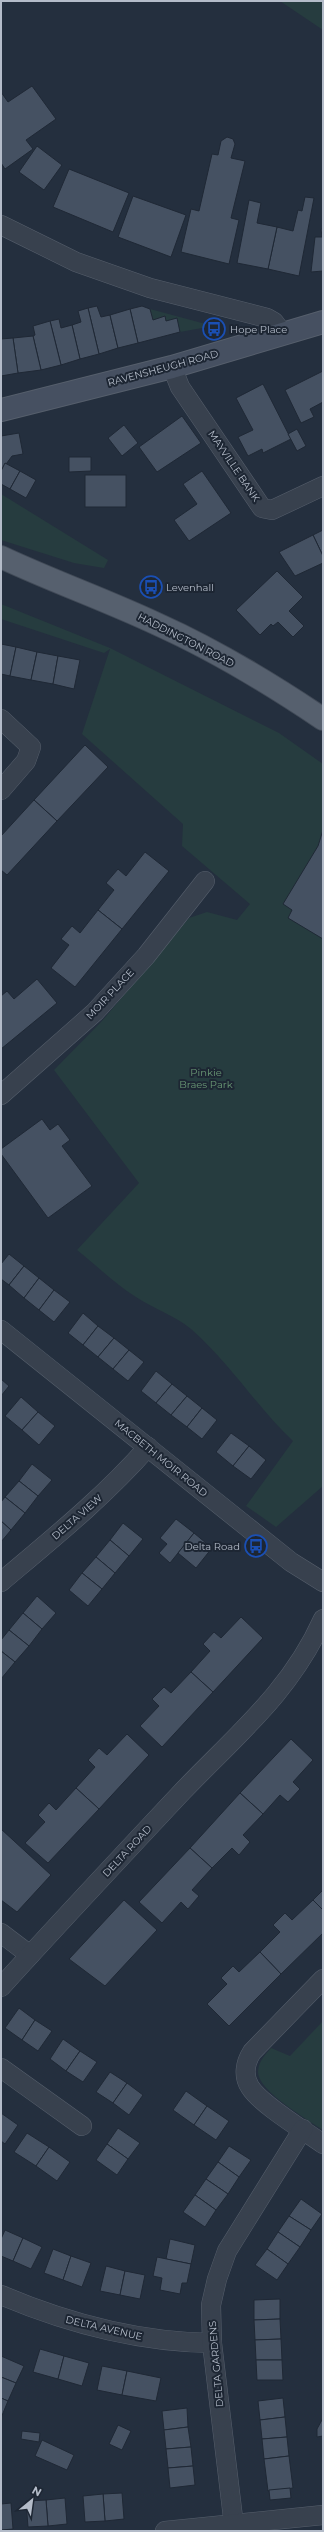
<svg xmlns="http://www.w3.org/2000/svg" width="324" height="2532" font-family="Montserrat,sans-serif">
<rect width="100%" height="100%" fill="#242f3e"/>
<g fill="#263c3f">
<polygon points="280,1 323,1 323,30"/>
<polygon points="150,309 213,326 180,332 177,319 166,321 165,316 153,320"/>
<polygon points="1,494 108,560 104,568 74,563 1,540"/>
<path d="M1,604L110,648L279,733L323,764V1486L276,1527L246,1506L293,1441C256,1406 230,1363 191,1329C174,1315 154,1309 136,1297C115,1284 96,1265 77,1250L139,1183L54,1070L102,1021L189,918L207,912L237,920L250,904L182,846L183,824L82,734L110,649L104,653L1,619Z"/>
<path d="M323,2021V2130C307,2119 258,2091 258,2072C258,2062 265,2055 271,2048L290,2056Z"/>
</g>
<g fill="#455162" stroke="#1f2835">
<polygon points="32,86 56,119 26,140 33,149 5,169 1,163 1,92 8,102"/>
<polygon points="227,137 233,139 235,144 231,158 245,161 231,218 239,220 229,264 181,252 191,209 199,211 212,154 218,155 221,141"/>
<polygon points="37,146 62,165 44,190 19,172"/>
<polygon points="69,169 129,193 113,232 53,207"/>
<polygon points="133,196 186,215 171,257 118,237"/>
<polygon points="305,197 314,198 299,276 268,269 277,227 293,231 298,210 302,211"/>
<polygon points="249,200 261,203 257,223 277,227 268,269 237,263"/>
<polygon points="321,229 323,229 323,271 311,272 315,237 322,237"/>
<polygon points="97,306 101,317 110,315 118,348 99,354 88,308"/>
<polygon points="142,306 150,309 153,320 165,316 166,321 177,318 180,332 138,343 130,309"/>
<polygon points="88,308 99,354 80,359 72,325 81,322 78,311"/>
<polygon points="130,309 138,343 118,348 110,315"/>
<polygon points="59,319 61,328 72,325 80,359 61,365 50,321"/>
<polygon points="50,321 61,365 41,370 33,336 35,335 33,326"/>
<polygon points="33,336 41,370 18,373 13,338"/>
<polygon points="13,338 18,373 1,376 1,339"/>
<polygon points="323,371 323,402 310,409 314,417 301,423 285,390"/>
<polygon points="263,384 291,439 263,453 262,449 248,456 238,437 253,430 236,398"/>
<polygon points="182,416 201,443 157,472 139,447"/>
<polygon points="124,425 138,443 122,456 108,438"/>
<polygon points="297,429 306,446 297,451 288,434"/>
<polygon points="19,433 23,454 12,456 1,471 1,436"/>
<polygon points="69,457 91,457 91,471 69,472"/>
<polygon points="5,463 20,471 10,489 1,484 1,471"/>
<polygon points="20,471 36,480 26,498 10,489"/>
<polygon points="202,471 231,513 189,541 174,520 197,504 183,484"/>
<rect x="85" y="475" width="41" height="32"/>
<polygon points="323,530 323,556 313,535"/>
<polygon points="313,535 323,556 323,563 295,576 279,552"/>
<polygon points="277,571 303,597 289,611 304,626 293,637 278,622 273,626 271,624 260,635 236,610"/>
<polygon points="1,644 16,647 10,676 1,674"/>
<polygon points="16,647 37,652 31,680 10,676"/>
<polygon points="37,652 58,656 53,684 31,680"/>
<polygon points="58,656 80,660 74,689 53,684"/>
<polygon points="85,745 108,767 57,821 34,800"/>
<polygon points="34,800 57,821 7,875 1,870 1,836"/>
<polygon points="323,830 323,939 288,918 292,910 283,904 318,846"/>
<polygon points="145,852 169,871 122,929 98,910 114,890 106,883 118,869 126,876"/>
<polygon points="98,910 122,929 75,987 51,968 69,945 61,939 72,926 80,933"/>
<polygon points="37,979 57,1003 1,1049 1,996 7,991 14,999"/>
<polygon points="42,1119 50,1130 58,1124 70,1140 62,1146 92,1186 48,1218 1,1154 1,1149"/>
<polygon points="9,1254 24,1266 9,1285 1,1279 1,1264"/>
<polygon points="24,1266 39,1278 24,1298 9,1285"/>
<polygon points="39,1278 54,1290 39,1310 24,1298"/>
<polygon points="54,1290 70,1302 54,1322 39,1310"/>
<polygon points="83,1313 98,1326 83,1345 68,1333"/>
<polygon points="98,1326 114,1338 98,1357 83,1345"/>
<polygon points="114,1338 129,1350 113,1369 98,1357"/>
<polygon points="129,1350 144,1362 128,1381 113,1369"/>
<polygon points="156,1371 172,1384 156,1403 141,1391"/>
<polygon points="1,1379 9,1386 1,1396"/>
<polygon points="172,1384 187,1396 171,1415 156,1403"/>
<polygon points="187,1396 202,1408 187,1427 171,1415"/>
<polygon points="21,1397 38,1412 22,1430 5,1416"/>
<polygon points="202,1408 217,1420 202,1439 187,1427"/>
<polygon points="38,1412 55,1426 39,1445 22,1430"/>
<polygon points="231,1433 249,1446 233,1466 216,1452"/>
<polygon points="249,1446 266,1460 251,1479 233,1466"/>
<polygon points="32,1464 52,1480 38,1496 19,1481"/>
<polygon points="19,1481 38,1496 25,1513 5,1497"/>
<polygon points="5,1497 25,1513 11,1530 1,1521 1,1502"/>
<polygon points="176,1519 194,1533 170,1563 159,1553 167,1544 160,1538"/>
<polygon points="1,1521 11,1530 1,1542"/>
<polygon points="123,1523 143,1539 129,1556 110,1540"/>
<polygon points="194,1533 212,1548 196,1568 178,1553"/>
<polygon points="110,1540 129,1556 115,1573 96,1557"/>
<polygon points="96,1557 115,1573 102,1589 82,1573"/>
<polygon points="82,1573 102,1589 88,1606 69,1590"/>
<polygon points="37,1596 56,1613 42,1629 23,1613"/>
<polygon points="23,1613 42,1629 29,1646 9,1630"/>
<polygon points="241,1617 263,1638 213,1692 191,1672 210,1651 203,1644 214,1632 221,1638"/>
<polygon points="9,1630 29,1646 15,1662 1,1651 1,1640"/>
<polygon points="1,1651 15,1662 1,1679"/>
<polygon points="191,1672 213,1692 162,1747 140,1726 159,1706 152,1699 164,1687 171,1693"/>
<polygon points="127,1734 149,1755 99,1809 76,1788 95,1767 88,1760 99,1748 107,1755"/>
<polygon points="291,1739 313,1760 293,1782 300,1789 288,1802 280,1795 263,1814 240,1793"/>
<polygon points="76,1788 99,1809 48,1863 25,1843 45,1822 38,1815 49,1803 56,1810"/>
<polygon points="240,1793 263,1814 243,1835 250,1842 239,1855 232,1848 212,1868 190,1848"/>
<polygon points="1,1829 51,1875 17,1912 1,1900"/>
<polygon points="190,1848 212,1868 192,1890 199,1896 188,1909 181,1902 162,1923 139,1902"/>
<polygon points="323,1890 323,1910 313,1900"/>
<polygon points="124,1900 157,1930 105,1986 69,1959"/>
<polygon points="313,1900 323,1910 323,1933 281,1974 260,1952 280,1932 273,1925 285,1913 292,1920"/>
<polygon points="260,1952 281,1974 229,2026 207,2004 227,1984 221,1978 233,1966 239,1972"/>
<polygon points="19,2008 35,2020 22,2040 5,2028"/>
<polygon points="35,2020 52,2031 38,2051 22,2040"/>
<polygon points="63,2039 80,2051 66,2071 50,2059"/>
<polygon points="80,2051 97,2062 83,2082 66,2071"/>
<polygon points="110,2072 127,2083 113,2103 96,2092"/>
<polygon points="127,2083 143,2095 129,2115 113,2103"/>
<polygon points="186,2091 207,2106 194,2125 173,2110"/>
<polygon points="207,2106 229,2121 216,2140 194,2125"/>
<polygon points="1,2113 18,2125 5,2144 1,2141"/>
<polygon points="118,2128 140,2143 128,2159 107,2144"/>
<polygon points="27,2133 49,2147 36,2166 14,2152"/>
<polygon points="107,2144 128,2159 117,2175 96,2160"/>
<polygon points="229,2146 251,2160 239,2177 218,2162"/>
<polygon points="49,2147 70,2162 57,2181 36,2166"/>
<polygon points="218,2162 239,2177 228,2194 206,2179"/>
<polygon points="206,2179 228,2194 216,2210 195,2195"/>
<polygon points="195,2195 216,2210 205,2227 183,2212"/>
<polygon points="301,2199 322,2214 311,2230 289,2216"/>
<polygon points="289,2216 311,2230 300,2247 278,2232"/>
<polygon points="5,2230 23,2238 13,2261 1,2256 1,2239"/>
<polygon points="278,2232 300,2247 288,2264 267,2249"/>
<polygon points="23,2238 42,2247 31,2269 13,2261"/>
<polygon points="170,2239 195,2245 191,2264 166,2259"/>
<polygon points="53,2249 71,2256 63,2280 44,2273"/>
<polygon points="267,2249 288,2264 277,2280 255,2265"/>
<polygon points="71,2256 91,2263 82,2287 63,2280"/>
<polygon points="157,2257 191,2264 187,2283 182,2283 180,2294 160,2290 162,2278 153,2276"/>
<polygon points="106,2266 125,2271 120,2295 100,2291"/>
<polygon points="125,2271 145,2275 140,2299 120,2295"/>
<polygon points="280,2299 280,2319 254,2320 254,2300"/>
<polygon points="280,2319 281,2339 255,2340 254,2320"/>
<polygon points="281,2339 282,2360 256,2360 255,2340"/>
<polygon points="40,2349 64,2356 58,2379 33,2372"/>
<polygon points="1,2356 24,2366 16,2383 1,2377"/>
<polygon points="64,2356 89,2363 82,2386 58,2379"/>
<polygon points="256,2360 282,2360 283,2380 257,2380"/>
<polygon points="102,2366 127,2371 122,2395 97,2390"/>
<polygon points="127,2371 161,2378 156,2401 122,2395"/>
<polygon points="1,2377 16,2383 8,2401 1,2398"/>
<polygon points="1,2398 8,2401 1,2418"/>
<polygon points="283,2398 285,2417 260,2420 258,2401"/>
<polygon points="187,2408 188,2427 164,2430 162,2411"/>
<polygon points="285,2417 287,2437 262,2439 260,2420"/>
<polygon points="323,2418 323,2436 317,2437 317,2429"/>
<polygon points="118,2425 131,2431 122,2450 109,2444"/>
<polygon points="188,2427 191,2447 166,2449 164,2430"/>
<polygon points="22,2431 40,2433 39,2442 21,2439"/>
<polygon points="287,2437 289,2456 264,2459 262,2439"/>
<polygon points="42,2440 74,2455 67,2470 35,2456"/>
<polygon points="191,2447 193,2466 168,2468 166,2449"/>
<polygon points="289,2456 293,2488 268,2491 264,2459"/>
<polygon points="193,2466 195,2485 170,2488 168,2468"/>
<polygon points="290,2488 291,2498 270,2500 269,2490"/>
<polygon points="122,2493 124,2519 105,2521 103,2494"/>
<polygon points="103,2494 105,2521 85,2522 83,2496"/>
<polygon points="65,2498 67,2524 48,2526 46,2500"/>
<polygon points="46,2500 48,2526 28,2527 26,2501"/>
<polygon points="11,2503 13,2529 1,2530 1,2504"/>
</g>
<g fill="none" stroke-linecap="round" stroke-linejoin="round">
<g stroke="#565f6c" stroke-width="20">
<g id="minor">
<polyline points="1,225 76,262 150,288 267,318 274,322 283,334"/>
<polyline points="172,367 180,387 262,508 272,510 323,486"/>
<polyline points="1,719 31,747 26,761 1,790"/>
<polyline points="1,1095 95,1012 146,956 205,881"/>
<polyline points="1,1330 291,1562 323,1582"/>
<path d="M1,1582C52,1539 104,1497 148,1447"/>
<polyline points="1,1933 30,1955"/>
<path d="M323,1979L252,2052C245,2063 243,2076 250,2087C260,2104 305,2131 323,2144"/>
<path d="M1,1987C60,1922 120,1858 180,1794C234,1737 290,1693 323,1619"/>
<polyline points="1,2068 82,2126"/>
<path d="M1,2295C67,2323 139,2342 212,2343"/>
<polyline points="234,2526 212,2343 211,2305 217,2279 227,2251 303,2129"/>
<polyline points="165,2531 323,2515"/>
</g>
</g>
<g stroke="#565f6c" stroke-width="24">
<polyline id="secondary" points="1,410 172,367 323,322"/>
</g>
<g stroke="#414a57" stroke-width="24">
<path id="primary" d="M1,557C52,581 106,600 157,624C215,650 271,684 323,719"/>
</g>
<use href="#minor" stroke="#38414e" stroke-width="19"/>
<use href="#secondary" stroke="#465061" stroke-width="22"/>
<use href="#primary" stroke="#56606e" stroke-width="22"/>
</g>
<defs>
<g id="bus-ring" transform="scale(1.15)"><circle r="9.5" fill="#1d2633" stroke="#1a4fb4" stroke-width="1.5"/><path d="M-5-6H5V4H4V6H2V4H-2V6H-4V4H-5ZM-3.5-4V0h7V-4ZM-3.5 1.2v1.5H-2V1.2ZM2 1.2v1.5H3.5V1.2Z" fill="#1a4fb4"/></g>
</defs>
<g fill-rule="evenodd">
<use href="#bus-ring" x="214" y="329"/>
<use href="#bus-ring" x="151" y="587"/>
<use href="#bus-ring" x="256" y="1546"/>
</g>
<g text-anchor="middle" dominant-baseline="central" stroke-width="4" stroke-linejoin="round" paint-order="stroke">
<g font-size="10" fill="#b4bcc9" stroke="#1d2633" text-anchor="start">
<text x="230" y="329">Hope Place</text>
<text x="166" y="587">Levenhall</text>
<text x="240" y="1546" text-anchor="end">Delta Road</text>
</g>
<g font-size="10" fill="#b4bcc9" stroke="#1d2633">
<text transform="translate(163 368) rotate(-15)">RAVENSHEUGH ROAD</text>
<text transform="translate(234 466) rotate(56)">MAYVILLE BANK</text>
<text transform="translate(186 640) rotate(27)">HADDINGTON ROAD</text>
<text transform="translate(110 994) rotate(-47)">MOIR PLACE</text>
<text transform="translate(161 1458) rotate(39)">MACBETH MOIR ROAD</text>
<text transform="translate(77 1517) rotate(-41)">DELTA VIEW</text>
<text transform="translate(127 1851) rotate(-47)">DELTA ROAD</text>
<text transform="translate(104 2328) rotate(13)">DELTA AVENUE</text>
<text transform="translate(216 2364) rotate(-95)">DELTA GARDENS</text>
</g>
<g font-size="10" fill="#6b9a76" stroke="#1d2633">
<text x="206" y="1072">Pinkie<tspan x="206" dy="12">Braes Park</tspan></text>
</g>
</g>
<rect width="324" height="2532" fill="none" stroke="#b4bcc9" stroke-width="4"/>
<g transform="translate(32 2500) rotate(29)" stroke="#1d2633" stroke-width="3" paint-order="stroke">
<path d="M0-3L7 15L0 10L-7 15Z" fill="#b4bcc9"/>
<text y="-6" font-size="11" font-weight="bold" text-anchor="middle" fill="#b4bcc9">N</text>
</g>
</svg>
